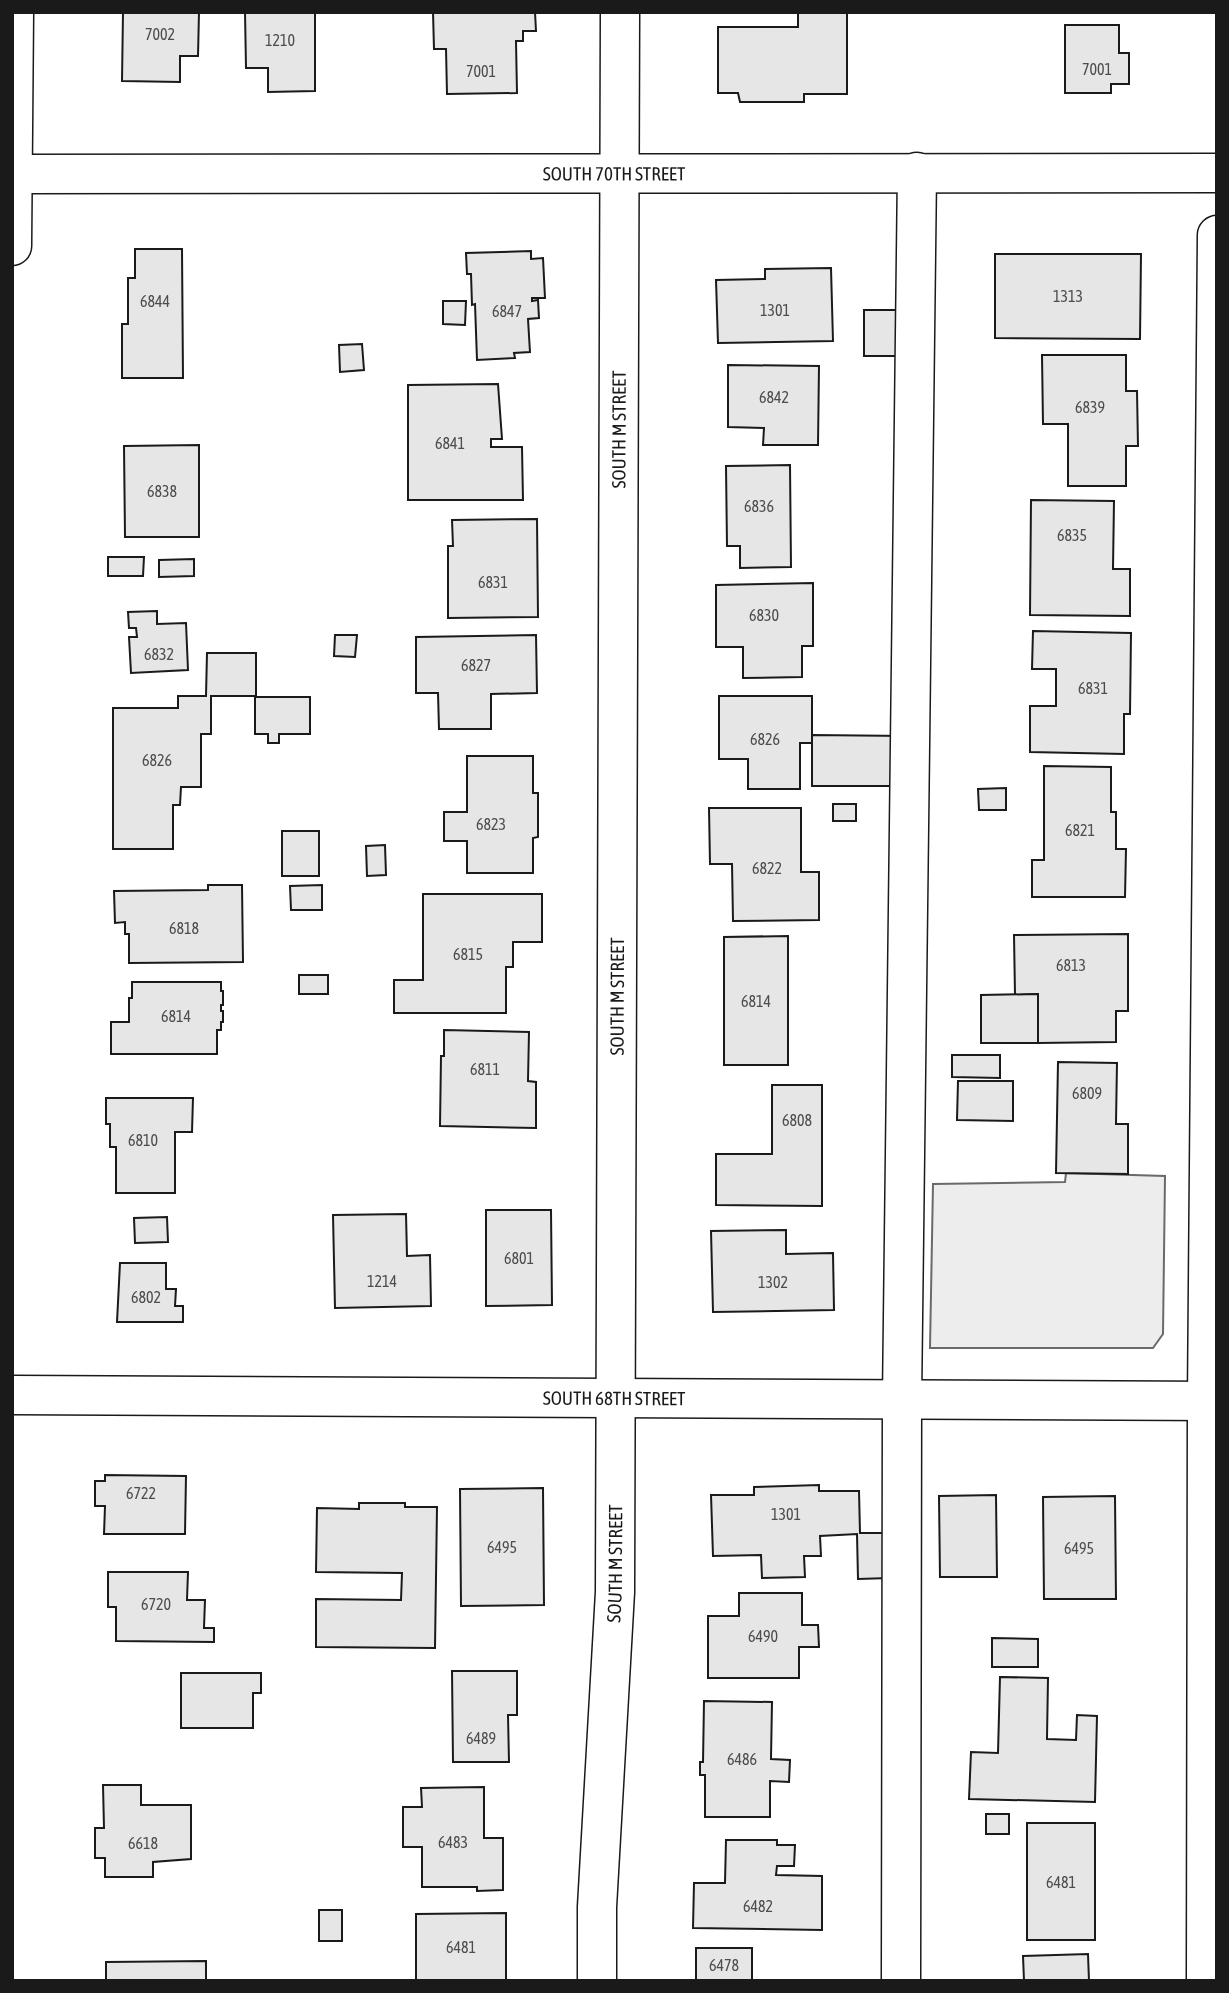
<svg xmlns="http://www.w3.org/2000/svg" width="1229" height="1993" font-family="'Asap Condensed',sans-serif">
<rect width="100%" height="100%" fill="#fff"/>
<polygon fill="#ededed" stroke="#6a6a6a" stroke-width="2" points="1066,1173 1165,1176 1163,1334 1153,1348 930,1348 933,1184 1065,1182"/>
<g fill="#e6e6e6" stroke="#1a1a1a" stroke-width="2">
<polygon points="123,12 199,12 198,56 180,56 180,82 122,81"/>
<polygon points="245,12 315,12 315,91 268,92 268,68 246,68"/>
<polygon points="433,12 535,12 536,31 523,31 523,41 516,41 517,93 447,94 446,49 434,49"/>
<polygon points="798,12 847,12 847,94 804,94 804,102 740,102 738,93 718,93 718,27 798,27"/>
<polygon points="1065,25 1119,25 1119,53 1129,53 1129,84 1111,84 1111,93 1065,93"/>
<polygon points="135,249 182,249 183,378 122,378 122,324 128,324 128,278 135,278"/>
<polygon points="531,251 531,259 543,258 545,298 532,298 532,301 538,300 539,318 528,319 530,352 514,353 515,358 477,360 475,304 472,305 471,274 467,274 466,253"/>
<polygon points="995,254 1141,254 1140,339 995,338"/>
<polygon points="831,268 833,341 718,343 716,280 765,279 765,269"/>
<polygon points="443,301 466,301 465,325 443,324"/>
<polygon points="864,310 896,310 897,356 864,356"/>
<polygon points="362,344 364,370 340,372 339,345"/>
<polygon points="1042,355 1126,355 1126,391 1137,391 1138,446 1126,446 1126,486 1068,486 1068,424 1043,424"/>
<polygon points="728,365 819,366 818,445 763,445 764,428 728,427"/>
<polygon points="498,384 502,439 491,439 491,447 522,447 523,500 408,500 408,385"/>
<polygon points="199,445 199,537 125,537 124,446"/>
<polygon points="790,465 791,567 740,568 740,546 727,546 726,466"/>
<polygon points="1031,500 1114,501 1113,569 1130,569 1130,616 1030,615"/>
<polygon points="537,519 538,617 448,618 448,546 453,546 452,520"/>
<polygon points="108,557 144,557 143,576 108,576"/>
<polygon points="194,559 194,576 159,577 159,560"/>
<polygon points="813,583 813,646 802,646 802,677 743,678 743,647 716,647 716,585"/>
<polygon points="157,611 157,624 186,623 188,670 131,673 129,637 137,637 136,628 129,628 128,612"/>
<polygon points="1033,631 1131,633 1130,714 1124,714 1124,754 1030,752 1030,706 1056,706 1056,669 1032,669"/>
<polygon points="335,635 357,635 355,657 334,656"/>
<polygon points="536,635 537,693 491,694 491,729 439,729 438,693 416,693 416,637"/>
<polygon points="207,653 256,653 256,696 211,696 211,734 201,734 201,787 181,787 180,805 173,805 173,849 113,849 113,708 178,708 178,696 206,696"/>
<polygon points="719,696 812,696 812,743 800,743 800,789 748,789 748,759 719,759"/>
<polygon points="255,697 310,697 310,734 279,734 279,743 268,743 268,734 255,734"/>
<polygon points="812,735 907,736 906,786 812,786"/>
<polygon points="467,756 533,756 533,793 538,793 538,837 533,838 533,873 467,873 467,841 444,841 444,812 467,812"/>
<polygon points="1044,766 1111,767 1111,812 1116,812 1116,849 1126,849 1125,897 1032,897 1032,860 1044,860"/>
<polygon points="1006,788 1006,810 979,810 978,789"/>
<rect x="833" y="804" width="23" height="17"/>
<polygon points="709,808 801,808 801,872 819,872 819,920 733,921 732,864 710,864"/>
<rect x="282" y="831" width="37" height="45"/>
<polygon points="385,845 386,875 367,876 366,846"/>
<polygon points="208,885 242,885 243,962 129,963 129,934 125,934 125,922 115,923 114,891 208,890"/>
<polygon points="322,885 322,910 291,910 290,886"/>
<polygon points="423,894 542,894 542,942 513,942 513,967 506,967 506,1013 394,1013 394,980 423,980"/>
<polygon points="1128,934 1128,1011 1116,1011 1116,1042 1038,1043 1038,994 1015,995 1014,935"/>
<polygon points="788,936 788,1065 724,1065 724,937"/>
<rect x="299" y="975" width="29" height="19"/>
<polygon points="132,982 221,982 221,991 223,991 223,1005 221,1005 221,1011 223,1011 223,1022 221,1022 221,1030 217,1030 217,1054 111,1054 111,1022 129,1022 129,998 132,998"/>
<polygon points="1038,994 1038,1043 981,1043 981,995"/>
<polygon points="444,1030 529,1032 528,1081 536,1082 536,1128 440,1126 441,1056 444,1056"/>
<polygon points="952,1055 1000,1055 1000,1078 952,1077"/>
<polygon points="1058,1062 1117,1063 1116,1124 1128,1124 1128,1174 1056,1173"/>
<polygon points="958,1081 1013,1081 1013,1121 957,1120"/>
<polygon points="772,1085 822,1085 822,1206 716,1205 716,1154 772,1154"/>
<polygon points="106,1098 193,1098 192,1132 175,1132 175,1193 116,1193 116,1147 110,1147 110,1124 106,1124"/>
<polygon points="486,1210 551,1210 552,1305 486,1306"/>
<polygon points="406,1214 407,1256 430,1255 431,1306 335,1308 333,1215"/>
<polygon points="167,1217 168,1242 135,1243 134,1218"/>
<polygon points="786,1230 786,1254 833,1253 834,1310 713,1312 711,1231"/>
<polygon points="120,1263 166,1263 166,1289 176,1289 175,1306 183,1306 183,1322 117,1322"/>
<polygon points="105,1475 186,1476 185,1534 104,1534 105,1506 95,1506 95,1481 105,1481"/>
<polygon points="819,1485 819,1491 859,1491 860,1533 889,1533 890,1578 858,1579 857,1534 820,1536 821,1556 804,1556 805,1577 762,1578 761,1555 713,1556 711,1495 754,1495 754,1487"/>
<polygon points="543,1488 544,1605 461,1606 460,1489"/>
<polygon points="996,1495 997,1577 940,1577 939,1496"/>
<polygon points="1115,1496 1116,1599 1044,1599 1043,1497"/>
<polygon points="359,1503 405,1503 405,1507 437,1507 435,1648 316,1647 316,1599 401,1600 402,1573 316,1572 317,1508 359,1509"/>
<polygon points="108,1572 188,1572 187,1600 205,1600 204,1628 214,1628 214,1642 116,1641 116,1607 108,1607"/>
<polygon points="739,1593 802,1593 802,1625 818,1625 819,1647 799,1647 799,1678 708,1678 708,1616 739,1616"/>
<polygon points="992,1638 1038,1639 1038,1667 992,1667"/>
<polygon points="452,1671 517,1671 517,1715 508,1715 509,1762 453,1762"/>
<polygon points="181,1673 261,1673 261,1693 253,1693 253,1728 181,1728"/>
<polygon points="1000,1677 1048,1678 1047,1739 1076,1740 1077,1715 1097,1716 1095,1802 969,1799 971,1752 998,1753"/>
<polygon points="704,1701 772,1702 771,1759 790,1760 789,1782 770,1781 770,1817 705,1817 705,1775 700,1775 700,1762 703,1762"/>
<polygon points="103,1785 141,1785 141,1805 191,1805 191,1859 153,1862 153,1877 105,1877 105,1858 95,1858 95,1828 104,1828"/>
<polygon points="484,1787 484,1838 503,1838 503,1890 477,1891 477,1887 422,1887 422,1847 403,1847 403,1807 422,1807 421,1788"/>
<rect x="986" y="1814" width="23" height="20"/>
<rect x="1027" y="1823" width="68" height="117"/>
<polygon points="726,1840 777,1840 777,1845 795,1845 794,1866 777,1866 776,1875 822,1876 822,1930 693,1928 694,1883 725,1883"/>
<rect x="319" y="1910" width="23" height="31"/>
<polygon points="506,1913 506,1981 416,1981 416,1914"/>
<rect x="696" y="1948" width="56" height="33"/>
<polygon points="1088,1954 1089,1981 1024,1981 1023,1956"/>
<polygon points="206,1961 206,1981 106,1981 106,1962"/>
</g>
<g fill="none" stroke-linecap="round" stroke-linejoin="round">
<g stroke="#1a1a1a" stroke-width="41">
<g id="minor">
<path id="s1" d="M12,174L1217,173"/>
<polyline points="12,246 14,12"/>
<path id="s2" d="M12,1395L1217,1401"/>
<path id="s3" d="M597,1981V1907L615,1592L620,12"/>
<polyline points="901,1981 902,1400 917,172"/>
<polyline points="1206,1981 1207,1401 1217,235"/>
</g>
</g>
<use href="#minor" stroke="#fff" stroke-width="38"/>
</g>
<g text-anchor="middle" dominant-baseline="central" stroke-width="5" stroke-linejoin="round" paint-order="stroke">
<g font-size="16" fill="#4d4d4d">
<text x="160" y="34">7002</text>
<text x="280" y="40">1210</text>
<text x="1097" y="69">7001</text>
<text x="481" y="71">7001</text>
<text x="1068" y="296">1313</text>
<text x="155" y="301">6844</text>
<text x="775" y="310">1301</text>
<text x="507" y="311">6847</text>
<text x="774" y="397">6842</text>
<text x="1090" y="407">6839</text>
<text x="450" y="443">6841</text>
<text x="162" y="491">6838</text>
<text x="759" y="506">6836</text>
<text x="1072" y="535">6835</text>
<text x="493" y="582">6831</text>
<text x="764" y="615">6830</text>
<text x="159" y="654">6832</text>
<text x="476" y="665">6827</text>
<text x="1093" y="688">6831</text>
<text x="765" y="739">6826</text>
<text x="157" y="760">6826</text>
<text x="491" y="824">6823</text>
<text x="1080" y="830">6821</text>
<text x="767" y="868">6822</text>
<text x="184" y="928">6818</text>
<text x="468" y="954">6815</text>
<text x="1071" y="965">6813</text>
<text x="756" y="1001">6814</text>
<text x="176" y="1016">6814</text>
<text x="485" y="1069">6811</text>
<text x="1087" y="1093">6809</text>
<text x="797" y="1120">6808</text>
<text x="143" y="1140">6810</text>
<text x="519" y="1258">6801</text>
<text x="382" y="1281">1214</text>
<text x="773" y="1282">1302</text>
<text x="146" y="1297">6802</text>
<text x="141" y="1493">6722</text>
<text x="786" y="1514">1301</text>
<text x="502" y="1547">6495</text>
<text x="1079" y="1548">6495</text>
<text x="156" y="1604">6720</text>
<text x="763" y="1636">6490</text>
<text x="481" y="1738">6489</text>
<text x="742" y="1759">6486</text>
<text x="453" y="1842">6483</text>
<text x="143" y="1843">6618</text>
<text x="1061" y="1882">6481</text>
<text x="758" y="1906">6482</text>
<text x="461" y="1947">6481</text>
<text x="724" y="1965">6478</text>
</g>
<g font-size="19" fill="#1a1a1a" stroke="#fff">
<text stroke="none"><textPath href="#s1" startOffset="602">SOUTH 70TH STREET</textPath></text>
<text stroke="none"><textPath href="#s3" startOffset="1552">SOUTH M STREET</textPath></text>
<text stroke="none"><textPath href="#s3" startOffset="985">SOUTH M STREET</textPath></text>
<text stroke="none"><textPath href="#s2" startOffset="602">SOUTH 68TH STREET</textPath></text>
<text stroke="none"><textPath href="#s3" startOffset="418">SOUTH M STREET</textPath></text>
</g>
</g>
<rect width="1229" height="1993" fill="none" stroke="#1a1a1a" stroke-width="28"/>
</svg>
